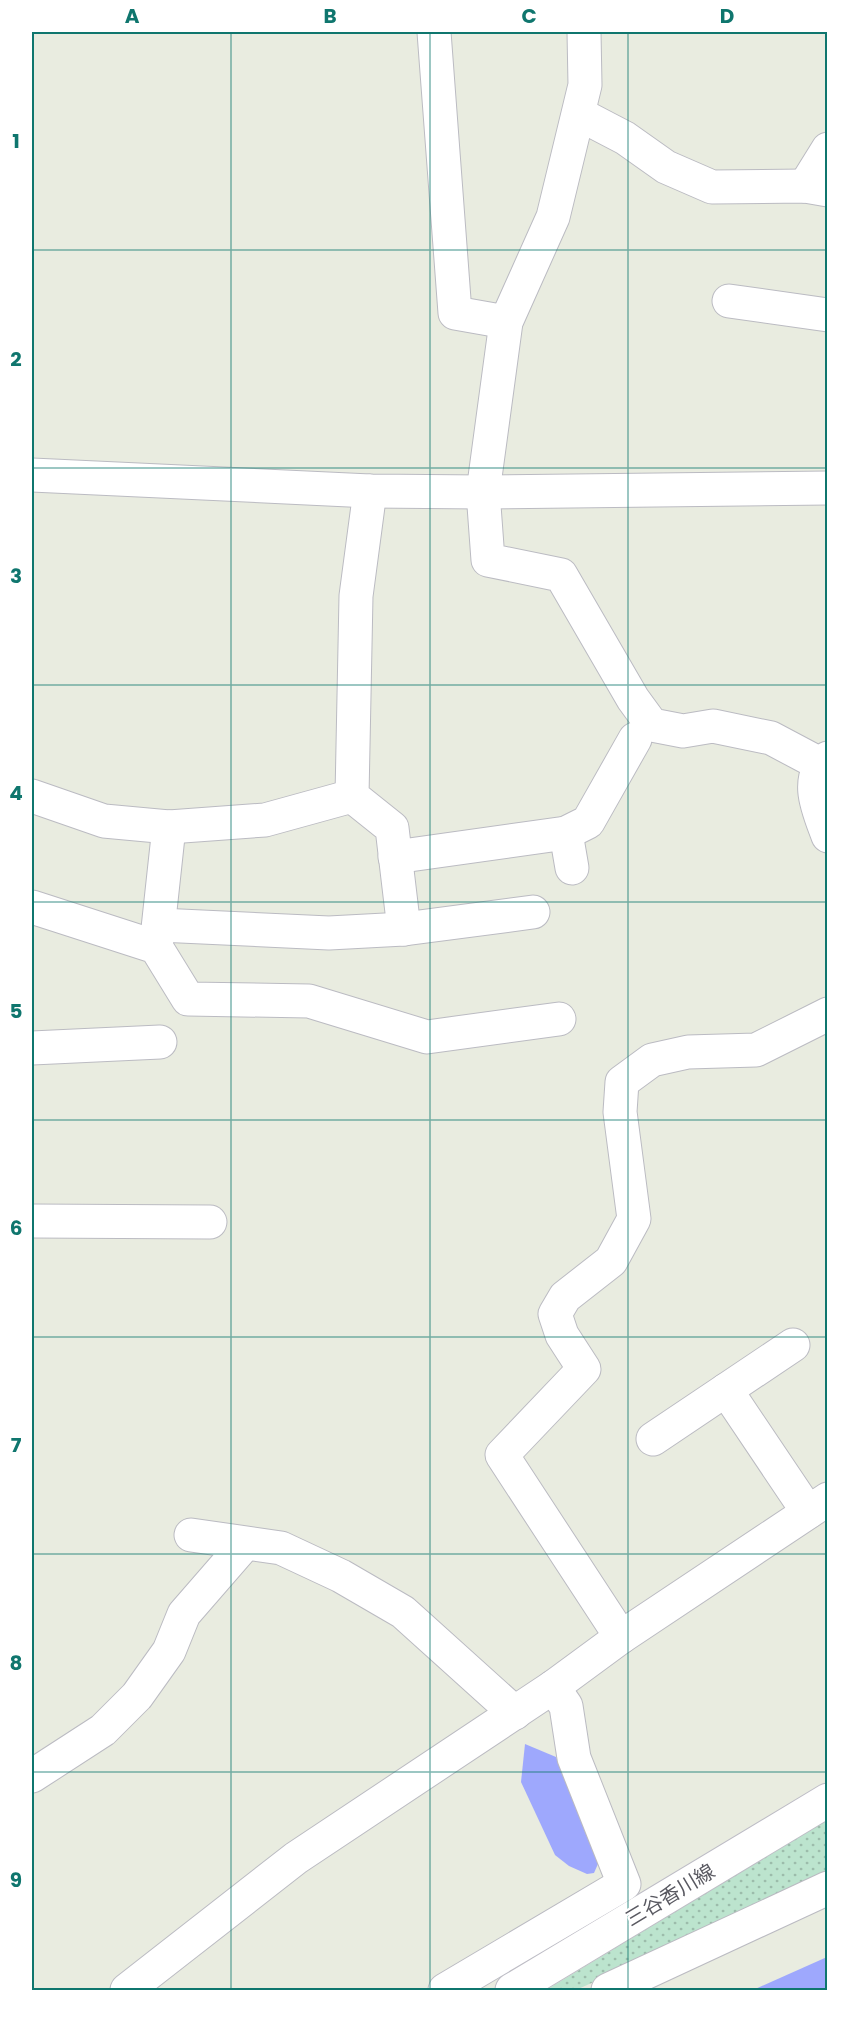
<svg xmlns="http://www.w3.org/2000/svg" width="859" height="2022" font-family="Poppins,'Noto Sans JP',sans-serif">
<defs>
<pattern id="grass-dots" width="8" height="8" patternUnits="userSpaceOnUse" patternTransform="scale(1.5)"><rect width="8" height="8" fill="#bce4ce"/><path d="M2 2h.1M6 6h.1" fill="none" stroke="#9cbcab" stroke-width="1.8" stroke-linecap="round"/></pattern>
</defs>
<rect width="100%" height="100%" fill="#e9ece0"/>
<polygon fill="url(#grass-dots)" points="827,1820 827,1877 576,1990 546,1990"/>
<g fill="#9ea8fd">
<polygon points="525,1744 556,1757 601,1857 594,1873 587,1874 569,1866 555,1855 521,1782"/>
<polygon points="827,1957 827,1990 753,1990"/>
</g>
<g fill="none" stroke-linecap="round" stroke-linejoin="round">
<g stroke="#bbbbc2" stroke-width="35">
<g id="street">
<polyline points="434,32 455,313 506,322"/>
<polyline points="584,32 585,85 553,217 506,322 483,492 488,560 561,575 633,699 652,725 683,731 713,726 771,738 820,764"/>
<polyline points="579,114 625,138 666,167 712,187 805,186 828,190"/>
<polyline points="805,186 828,149"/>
<polyline points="729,301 828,315"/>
<polyline points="32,475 370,491 483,492 828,488"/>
<polyline points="370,491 356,596 352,796 392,828 404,929"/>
<path d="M828,758C803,779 819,811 828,836"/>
<polyline points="32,796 104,821 169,827 265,820 352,796"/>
<polyline points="566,833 572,868"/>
<polyline points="395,857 566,833 588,822 635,739"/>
<polyline points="32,907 156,947 188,999 309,1001 427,1037 559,1019"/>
<polyline points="159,925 329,933 404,929 533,912"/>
<polyline points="156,947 169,827"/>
<polyline points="32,1048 160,1042"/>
<polyline points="32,1221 210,1222"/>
<polyline points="726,1390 808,1512"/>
<polyline points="653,1439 793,1345"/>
<polyline points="191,1535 281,1548 341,1576 403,1612 515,1713"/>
<polyline points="621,1637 502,1455 584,1369 562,1335 555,1314 565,1297 611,1261 634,1219 620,1112 622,1082 652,1060 688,1052 756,1050 828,1014"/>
<polyline points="32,1776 103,1730 137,1696 169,1651 184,1614 244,1545"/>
<polyline points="127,1990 296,1858 553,1687 621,1637 828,1499"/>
<polyline points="445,1990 624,1884 574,1758 566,1706 553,1687"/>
<polyline points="608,1990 828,1888"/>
</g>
</g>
<g stroke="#bebdc6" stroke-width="35">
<polyline id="secondary" points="512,1990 828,1800"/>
</g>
<use href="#street" stroke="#fff" stroke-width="33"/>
<use href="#secondary" stroke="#fff" stroke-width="33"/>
</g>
<path fill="none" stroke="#0f766e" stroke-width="1.5" stroke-opacity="0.55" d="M231,32V1990M430,32V1990M628,32V1990M32,250H828M32,468H828M32,685H828M32,902H828M32,1120H828M32,1337H828M32,1554H828M32,1772H828"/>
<g text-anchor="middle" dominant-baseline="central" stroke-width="4.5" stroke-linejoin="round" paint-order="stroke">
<g font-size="20" fill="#595961" stroke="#fff">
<text transform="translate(670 1895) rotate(-31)">三谷香川線</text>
</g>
</g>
<rect width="859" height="2022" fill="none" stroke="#ffffff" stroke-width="66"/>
<rect x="33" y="33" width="793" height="1956" fill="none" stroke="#0f766e" stroke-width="2"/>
<g font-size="20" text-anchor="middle" font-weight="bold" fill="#0f766e">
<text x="132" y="23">A</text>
<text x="330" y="23">B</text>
<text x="529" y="23">C</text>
<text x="727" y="23">D</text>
<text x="16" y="148">1</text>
<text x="16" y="366">2</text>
<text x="16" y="583">3</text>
<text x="16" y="800">4</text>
<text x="16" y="1018">5</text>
<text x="16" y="1235">6</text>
<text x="16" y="1452">7</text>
<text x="16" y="1670">8</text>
<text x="16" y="1887">9</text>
</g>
</svg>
